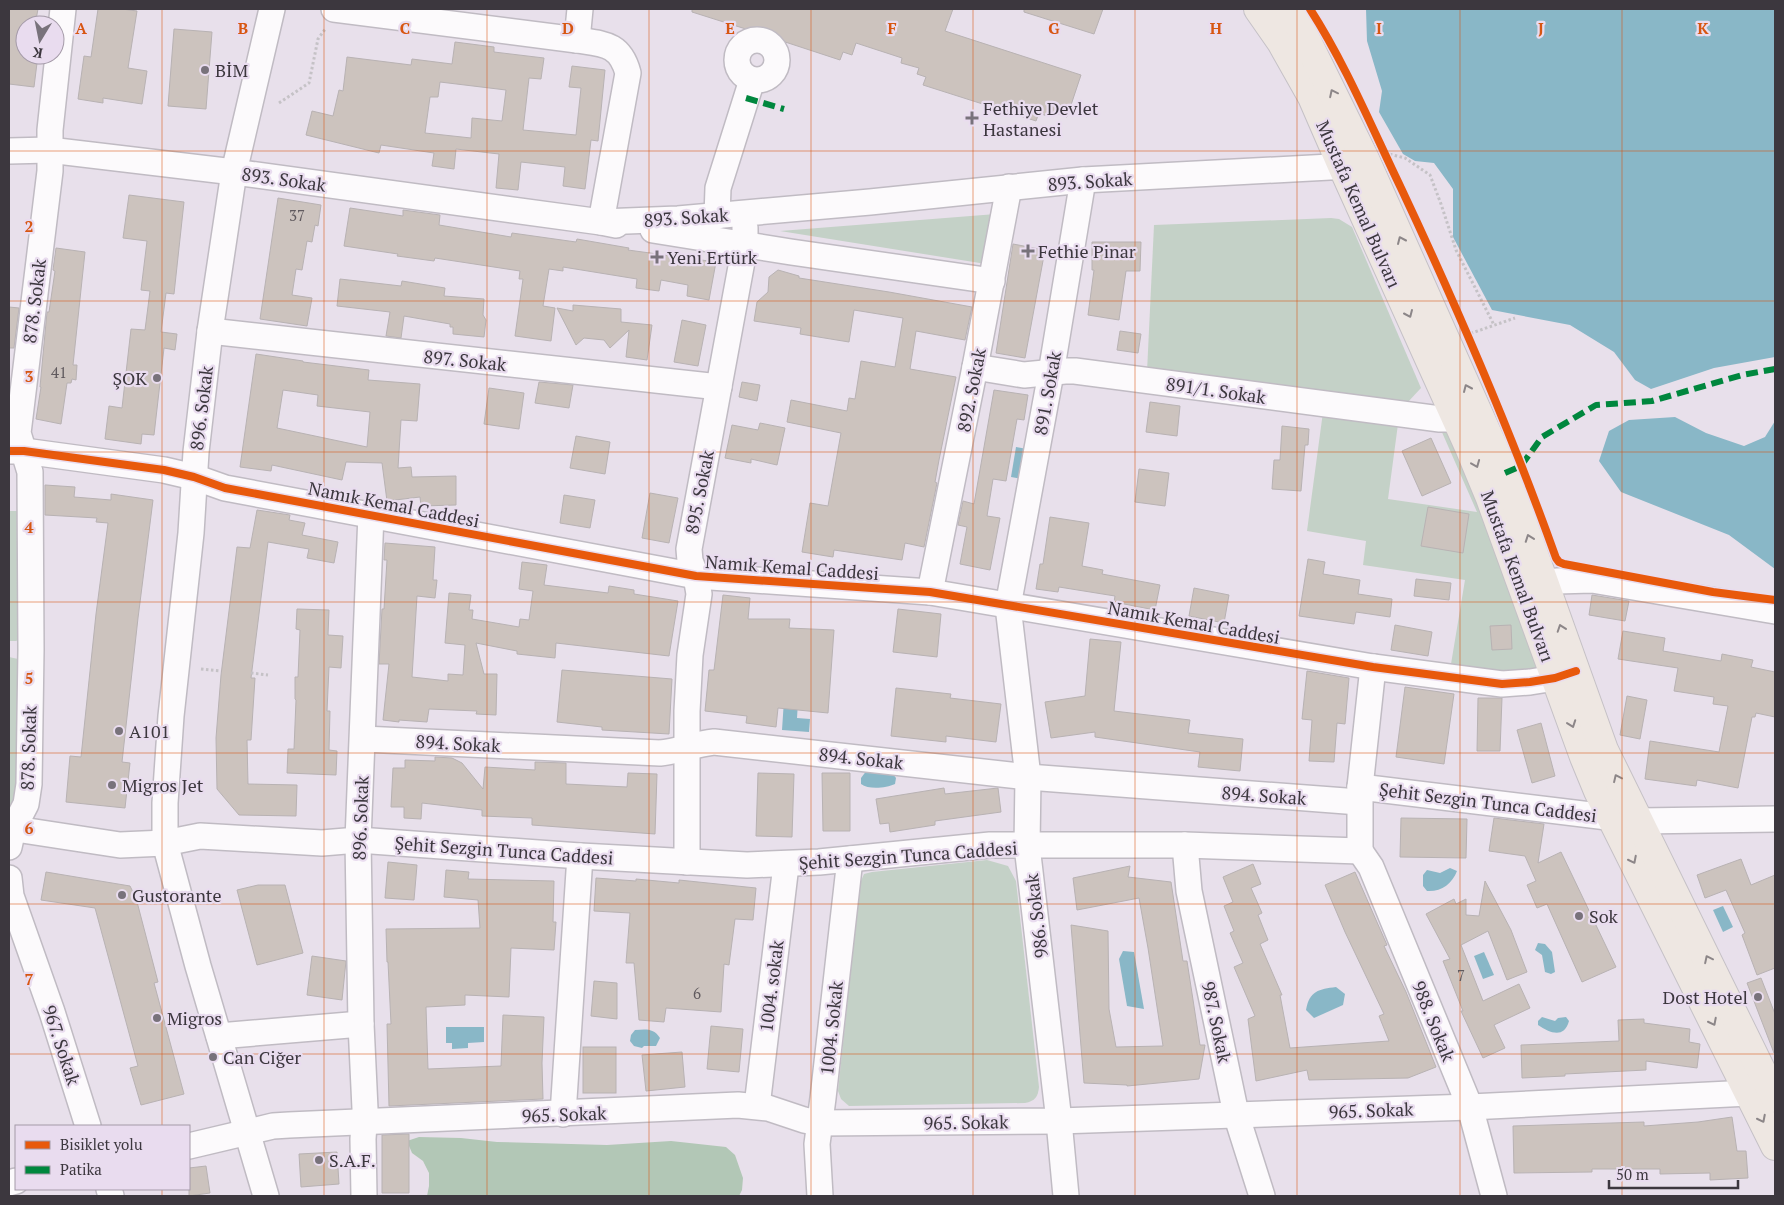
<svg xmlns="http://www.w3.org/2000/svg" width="1784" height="1205" font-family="'PT Serif',serif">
<rect width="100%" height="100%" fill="#e8e0eb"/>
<g fill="#c4d1c7" fill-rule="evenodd">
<polygon points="996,214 986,264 780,231"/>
<polygon points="1331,218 1339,219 1352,227 1421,388 1407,403 1147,372 1154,225"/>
<path d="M1323,412L1453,429L1539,668L1530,676L1450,670L1465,580L1363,565L1366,541L1307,531ZM1398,424L1441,430L1477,512L1388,499Z"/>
<polygon points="9,511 24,511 20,639 16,641 9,641"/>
<polygon points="9,657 18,659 20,807 9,812"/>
<path d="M987,860L1008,866L1016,881L1039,1087C1038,1097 1035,1101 1025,1103L849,1106L841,1099L838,1091L860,883L864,874L872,872Z"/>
</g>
<polygon fill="#b2c7b6" points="419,1137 461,1138 497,1142 607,1145 671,1141 726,1147 735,1155 743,1178 742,1190 739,1196 427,1196 429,1186 429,1173 423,1161 412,1153 407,1141"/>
<g fill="#89b7c7">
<polygon points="1366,9 1775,9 1775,357 1714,368 1651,389 1635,380 1614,352 1570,325 1492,310 1453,237 1453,189 1434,163 1415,161 1403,154 1379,112 1382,91 1367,41"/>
<polygon points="1675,417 1706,433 1744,446 1765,437 1775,421 1775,569 1729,535 1621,492 1599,461 1609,431 1629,420"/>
<polygon points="1016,447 1027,449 1022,479 1011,477"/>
<polygon points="784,700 798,702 797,718 810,719 809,732 782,730"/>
<path d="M867,770L893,774L896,778L895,784C886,788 869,790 861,784V778Z"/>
<path d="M1450,868L1457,871C1452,884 1441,892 1427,891L1423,886V875L1427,870L1440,873Z"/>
<polygon points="1723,906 1733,927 1723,932 1713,910"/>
<polygon points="1538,943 1545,944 1552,952 1555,972 1551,974 1545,972 1542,955 1535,950"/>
<polygon points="1123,951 1134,952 1144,1009 1127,1006 1119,959"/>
<polygon points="1484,952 1494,975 1483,979 1474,956"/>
<path d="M1336,987L1345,994L1343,1005L1314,1018L1306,1010C1309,991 1319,989 1336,987Z"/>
<path d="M1542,1017L1555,1021L1558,1018L1566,1017L1569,1021C1564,1039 1550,1033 1538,1025V1021Z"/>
<polygon points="446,1027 484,1027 484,1042 468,1043 468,1048 452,1049 452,1043 446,1043"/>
<path d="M635,1030C646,1029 654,1028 660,1038L656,1046H644L642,1048L634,1046L630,1041L631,1035Z"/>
</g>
<g fill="#ccc3be" stroke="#b8b2b3" fill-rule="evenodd">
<polygon points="9,9 38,9 35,25 25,25 25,55 38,55 34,87 9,84"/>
<polygon points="98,9 122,9 137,11 128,68 147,71 142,104 103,98 103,103 78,99 84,56 91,57"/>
<polygon points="692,9 953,9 945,31 1081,75 1067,117 1049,111 1047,116 1039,113 1036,121 923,85 926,77 917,74 919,68 901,63 902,58 856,43 852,55 843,52 840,60 770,37 769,42 747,35 749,30 692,12"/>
<polygon points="1024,9 1103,9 1094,34 1024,12"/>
<polygon points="174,29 212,32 206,109 168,106"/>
<path d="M455,42L494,47V52L544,58L541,79L529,78L523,130L576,135L581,88L569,87L572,66L605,70L598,141L591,140L585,189L563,186L565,167L521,162L518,190L496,188L499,154L456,149L454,169L432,166L434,153L381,145L379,153L306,135L312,111L333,116L339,90L343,91L347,57L411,65L412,59L452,64ZM440,82L506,90L502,121L472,118L471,138L425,133L430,97H438Z"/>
<polygon points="129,195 184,202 174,294 166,293 161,332 177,334 175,350 164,348 154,435 142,434 141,444 105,439 109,406 122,408 131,329 145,330 150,291 141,290 147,241 123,238"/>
<polygon points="278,198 321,205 318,226 315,225 312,242 307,241 302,270 296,269 292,295 312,298 307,326 260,319"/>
<polygon points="350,208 403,216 403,210 440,215 439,225 511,237 512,233 576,242 577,239 629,248 628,250 716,262 709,300 687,296 688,285 661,280 659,291 636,288 637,279 563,267 563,271 549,269 543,306 555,308 551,341 515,336 523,279 519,279 520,271 435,258 434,261 397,256 398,254 344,246"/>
<polygon points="1092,242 1141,242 1140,271 1126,271 1119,320 1088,315 1094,270 1092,270"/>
<polygon points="1013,244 1045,250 1025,358 996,353"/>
<polygon points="56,248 85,252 73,365 77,365 76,380 72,379 71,383 67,383 61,424 36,419 41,387 40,387 47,312 49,312 55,271 53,270"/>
<polygon points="778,270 799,276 799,278 889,292 972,307 965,340 916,331 910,369 956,377 939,460 935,482 937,483 924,547 905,543 902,560 834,550 833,557 802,552 810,503 828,506 841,433 787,422 791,400 847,411 849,398 855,399 861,361 895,367 903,318 854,310 849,342 800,334 801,328 754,321 757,302 768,292 769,277"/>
<polygon points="340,279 401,286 402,281 445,288 444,296 484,299 483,315 486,320 484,337 453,334 453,327 450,327 450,324 404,316 401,338 386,336 390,312 337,306"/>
<polygon points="573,305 621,309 621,322 652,325 647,360 626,357 629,330 610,348 604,340 584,338 576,345 557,308 573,311"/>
<polygon points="9,307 19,308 14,348 9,348"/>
<polygon points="682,320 706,325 698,366 674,362"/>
<polygon points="1120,331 1141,334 1138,353 1117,350"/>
<path d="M256,354L303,361V362L369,370L368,380L420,384L417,421L401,420L398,468L411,467L412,477L456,476V505L421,506L420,497L387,501L382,463L346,462L342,480L272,465L271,471L240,467ZM283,390L318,395L317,406L370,412L367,447L277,428Z"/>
<polygon points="539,382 573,385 569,408 535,403"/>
<polygon points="742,382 760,385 757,401 739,397"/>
<polygon points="489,388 524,393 519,429 484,424"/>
<polygon points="994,390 1028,395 1024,420 1017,419 1006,481 993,479 987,516 1000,518 990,570 960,564 967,527 958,525 963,501 974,504"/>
<polygon points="1150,402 1180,406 1177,436 1146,432"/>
<polygon points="760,423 785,428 777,465 751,459 751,463 725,458 732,425 758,430"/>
<polygon points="1282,426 1309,429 1308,445 1305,445 1301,491 1272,489 1274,460 1280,460"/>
<polygon points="576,436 610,442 605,474 570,468"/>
<polygon points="1431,438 1451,483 1422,496 1402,451"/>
<polygon points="1139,469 1169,473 1165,506 1135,502"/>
<polygon points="45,485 75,487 74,497 111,500 111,494 153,500 138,618 122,762 130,763 125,808 66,802 70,756 81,757 96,614 108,523 96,522 97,518 45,515"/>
<polygon points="650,493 678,498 669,543 642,538"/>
<polygon points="564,495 595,500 590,528 560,523"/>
<polygon points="1428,507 1469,514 1463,553 1421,546"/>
<polygon points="257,510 290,515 289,520 305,523 302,535 338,542 334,563 307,558 309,549 268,542 251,678 255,678 251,740 247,740 248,784 297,785 296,816 239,815 217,789 216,738 221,675 237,547 250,548"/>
<polygon points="1050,517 1089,523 1082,566 1103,570 1102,574 1160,585 1155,610 1114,602 1115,596 1059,587 1058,592 1036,589 1040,564 1043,564"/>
<polygon points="385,543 435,547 433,580 437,580 435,598 417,596 412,677 448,681 448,674 463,675 465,645 445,643 449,593 471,595 469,610 473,610 472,619 519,627 520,619 529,620 533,591 519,589 522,562 547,565 544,585 608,593 609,586 634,590 634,594 678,601 669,656 556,643 555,658 517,654 517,651 476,643 484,674 497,674 496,715 476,714 477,711 429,709 427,722 399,720 399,722 383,720 389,664 379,664 382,609 384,609 387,560 384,560"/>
<polygon points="1308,559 1325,562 1323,574 1360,580 1358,594 1392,599 1390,617 1356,612 1354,624 1299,616"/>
<polygon points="1416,579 1451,583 1449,600 1414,596"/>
<polygon points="1194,588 1229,595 1224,623 1189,616"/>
<polygon points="723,595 750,598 748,619 790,619 789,628 834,630 828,713 778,708 776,727 746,723 747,716 705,711 709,670 714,670"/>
<polygon points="1592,595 1629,601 1625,621 1589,615"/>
<polygon points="297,609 329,610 328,635 343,636 341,668 329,667 327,711 330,711 329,750 337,751 336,775 287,773 288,749 294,749 296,700 295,699 295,677 298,677 300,630 296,629"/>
<polygon points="898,609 941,614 937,657 893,652"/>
<polygon points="1395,625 1432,632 1428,656 1391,650"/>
<polygon points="1511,625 1512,649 1492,650 1490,626"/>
<polygon points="1623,631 1665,638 1663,651 1721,661 1722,654 1753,660 1751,667 1775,672 1775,717 1756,713 1755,717 1752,717 1738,788 1697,780 1696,786 1645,779 1650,741 1719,752 1728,706 1713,704 1714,697 1674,691 1678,668 1618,659"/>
<polygon points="1090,639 1121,642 1114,711 1190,720 1188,733 1243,739 1240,771 1198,767 1200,752 1095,737 1095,732 1051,738 1045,702 1085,696"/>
<polygon points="562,670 672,679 669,734 602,730 602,727 557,722"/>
<polygon points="1307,671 1349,678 1345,724 1337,723 1334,762 1309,761 1312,720 1302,719"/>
<polygon points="1405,687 1454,694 1444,764 1396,757"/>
<polygon points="896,688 951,694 950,698 1001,704 996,742 946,736 946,742 891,736"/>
<polygon points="1627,696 1647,700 1640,739 1620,735"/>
<polygon points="1478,698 1502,698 1500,751 1477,751"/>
<polygon points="1541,723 1555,776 1532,783 1517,730"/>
<polygon points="435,757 452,758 462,763 483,789 485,767 535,770 535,762 566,763 566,784 627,787 628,773 657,774 655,834 532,825 532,818 482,816 482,810 422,803 421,819 404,818 404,807 391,807 393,768 405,768 405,760 435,761"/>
<polygon points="758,773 794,774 792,837 756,836"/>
<polygon points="822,773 850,773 850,831 823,831"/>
<polygon points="944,788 945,794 998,788 1001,812 935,821 935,825 890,832 889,823 880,824 876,799"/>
<polygon points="1401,818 1467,819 1466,858 1400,857"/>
<polygon points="1494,818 1544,824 1538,863 1561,852 1616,967 1582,982 1547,904 1537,908 1527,885 1536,881 1525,856 1489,851"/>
<polygon points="1741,859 1751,885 1775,875 1775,968 1757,975 1742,935 1745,933 1726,890 1705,898 1697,875"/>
<polygon points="388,862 417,865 414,900 385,898"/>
<polygon points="1253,864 1261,884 1251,888 1262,913 1258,915 1268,940 1260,944 1282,995 1280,995 1290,1048 1389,1041 1379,1016 1384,1014 1345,932 1325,885 1355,872 1387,945 1384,946 1406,992 1436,1067 1408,1078 1309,1080 1307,1070 1256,1081 1248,1019 1255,1016 1234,967 1243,963 1230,933 1234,931 1224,906 1233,902 1223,877"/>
<polygon points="1130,866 1128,877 1171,882 1183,961 1187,961 1200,1045 1205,1045 1199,1079 1127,1086 1127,1085 1084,1083 1071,925 1108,931 1109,1009 1116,1047 1163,1046 1148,948 1139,898 1077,910 1073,878"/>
<polygon points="446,870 469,872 468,879 554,881 553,922 556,922 554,950 511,948 509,997 465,995 465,1005 426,1007 428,1069 501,1066 503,1015 544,1017 542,1063 543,1099 389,1106 387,1024 391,1024 388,962 387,962 386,929 480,928 478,900 444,897"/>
<polygon points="46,872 130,886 136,898 158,982 154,983 184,1094 141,1105 130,1068 138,1066 95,908 41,900"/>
<polygon points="596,878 636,881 636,879 679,883 679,880 756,888 753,920 735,919 729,965 724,964 721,1012 666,1008 664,1022 639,1020 634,963 626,963 630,913 594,911"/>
<polygon points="1485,881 1511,930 1527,972 1507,980 1488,931 1461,945 1483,1001 1519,984 1530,1008 1494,1025 1505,1048 1483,1058 1461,1011 1463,1011 1443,961 1450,959 1426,914 1454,899 1456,904 1466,899 1466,915 1479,916"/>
<polygon points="258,885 285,885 303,953 257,965 237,890"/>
<polygon points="312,956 346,961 342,1000 307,995"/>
<polygon points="1761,978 1775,1014 1774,1053 1747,983"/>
<polygon points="594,981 617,983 617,1019 591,1016"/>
<polygon points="1644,1019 1644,1023 1690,1029 1689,1042 1700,1044 1697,1068 1646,1061 1646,1070 1565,1074 1565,1076 1522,1078 1521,1045 1619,1041 1618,1020"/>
<polygon points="711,1026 743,1029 739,1072 707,1069"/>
<rect x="583" y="1047" width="33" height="46"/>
<polygon points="682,1052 685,1087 646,1091 642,1055"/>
<polygon points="1732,1117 1737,1151 1746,1151 1748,1178 1710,1180 1710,1173 1660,1174 1660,1169 1592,1169 1592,1172 1514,1173 1513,1126 1644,1122 1644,1126 1698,1122"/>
<polygon points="409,1134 409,1193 382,1193 382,1135"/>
<polygon points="337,1152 339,1184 301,1187 299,1154"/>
<polygon points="206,1166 210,1193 189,1196 189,1168"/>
</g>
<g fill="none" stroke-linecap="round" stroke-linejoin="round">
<g stroke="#c0bbc3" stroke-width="28">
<g id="minor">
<path d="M334,9L577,40C603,44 620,43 628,73L601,222L616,225"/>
<circle cx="757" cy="60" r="20"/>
<polyline points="577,40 580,9"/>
<polyline points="9,151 49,150 234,172 601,222 678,219 870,202 1083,180 1330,167 1342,166 1361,160"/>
<polyline points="717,216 718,188 752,80"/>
<polyline points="653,230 791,252 992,281"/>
<polyline points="210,331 719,387"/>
<polyline points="975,367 1024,375 1065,371 1075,371 1440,419 1456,419"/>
<polyline points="9,451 24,451 164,470 194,477 225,488 696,576 930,592 1373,667 1502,684 1530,682 1555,678 1575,672"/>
<polyline points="1545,584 1557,581 1592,580 1775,611"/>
<polyline points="930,592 975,367 1009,187"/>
<path d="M363,739L660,753C679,751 695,744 714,742L1028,777L1359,802"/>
<polyline points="1360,787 1373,667"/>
<polyline points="9,828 120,845 165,843 200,836 322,843 358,840 580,856 747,865 819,862 990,845 1185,845 1360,851"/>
<polyline points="1185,845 1189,891 1236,1114 1262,1196"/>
<polyline points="9,847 13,829 26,804 29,784 31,650 30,472 18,433 50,171 50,130 63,9"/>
<polyline points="1360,851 1360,787 1640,821 1775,819"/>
<polyline points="1360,851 1371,867 1470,1107 1494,1196"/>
<polyline points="687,862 687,711 690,655 699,594 696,576 690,561 689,549 745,245 745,228"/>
<polyline points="9,878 11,896 52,1012 88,1126"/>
<polyline points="219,1036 361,1024"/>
<polyline points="757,1106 786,865"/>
<polyline points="563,1114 580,856"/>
<polyline points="189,1146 273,1126 289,1125 738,1105 768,1108 804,1120 819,1123 1059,1121 1470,1107 1749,1093"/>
<polyline points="9,1183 16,1181"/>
<polyline points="109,1189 111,1196"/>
<polyline points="266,1196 198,966 165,843 165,803 171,716 191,533 196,452 210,331 234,172 272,9"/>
<polyline points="364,1196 363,1139 365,1109 361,1024 358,840 371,514"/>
<polyline points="820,1196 817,1144 823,1098 850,859"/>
<polyline points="1066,1196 1059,1121 1027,846 1028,777 1008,606 1051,373 1083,180"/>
</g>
</g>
<g stroke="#c5c1c6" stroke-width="30">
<g id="major">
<polyline points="1258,9 1281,42 1312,97 1342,166 1468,445 1490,498 1584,757 1598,791 1775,1146"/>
<polyline points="1289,9 1300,27 1365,159 1505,473 1604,750 1775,1098"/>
</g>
</g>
<g stroke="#c5c2c6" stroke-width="3" stroke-dasharray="2.5 2.5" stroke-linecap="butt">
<polyline points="279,103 309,83 318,39 326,28"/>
<polyline points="1385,153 1405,158 1430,175 1441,204 1456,250 1494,325"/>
<polyline points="1466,335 1515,318"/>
<polyline points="201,669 221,671"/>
<polyline points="251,673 268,675"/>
</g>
<use href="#minor" stroke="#fcfafc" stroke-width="25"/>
<use href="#major" stroke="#eee7e2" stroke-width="28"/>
<g stroke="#00873e" stroke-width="6" stroke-dasharray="12 6" stroke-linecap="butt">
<polyline points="746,98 784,109"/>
<polyline points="1505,473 1521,466 1542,437 1596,405 1652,401 1742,375 1775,369"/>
</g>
<g stroke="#e9dcef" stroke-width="11">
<g id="cycleway">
<path d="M1310,9C1346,65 1372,128 1401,188C1458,309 1511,432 1556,558L1559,562L1564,564L1713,592L1775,600"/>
<polyline points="9,451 24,451 164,470 194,477 225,488 696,576 930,592 1373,667 1502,684 1530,682 1555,678 1576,671"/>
</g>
</g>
<use href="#cycleway" stroke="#e8590c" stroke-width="8"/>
</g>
<defs><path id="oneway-chevron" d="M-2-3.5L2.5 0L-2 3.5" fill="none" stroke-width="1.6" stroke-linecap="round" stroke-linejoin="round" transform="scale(1.25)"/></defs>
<g stroke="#8c8688">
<use href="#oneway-chevron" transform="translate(1333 93) rotate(-116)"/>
<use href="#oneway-chevron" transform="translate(1401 240) rotate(-114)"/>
<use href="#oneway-chevron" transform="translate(1409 314) rotate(66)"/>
<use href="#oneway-chevron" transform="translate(1467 388) rotate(-114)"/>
<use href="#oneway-chevron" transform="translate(1476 464) rotate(68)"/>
<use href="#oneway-chevron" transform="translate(1529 538) rotate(-110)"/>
<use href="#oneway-chevron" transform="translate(1561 628) rotate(-109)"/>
<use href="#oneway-chevron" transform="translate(1572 724) rotate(70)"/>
<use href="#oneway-chevron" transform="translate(1617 778) rotate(-115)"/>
<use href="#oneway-chevron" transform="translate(1633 860) rotate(63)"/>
<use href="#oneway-chevron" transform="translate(1708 959) rotate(-116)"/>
<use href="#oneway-chevron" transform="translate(1713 1022) rotate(63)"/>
<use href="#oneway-chevron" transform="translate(1762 1119) rotate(63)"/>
</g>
<path fill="none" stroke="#d75611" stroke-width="1" stroke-opacity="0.55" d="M162,9V1126M324,9V1196M487,9V1196M649,9V1196M811,9V1196M973,9V1196M1135,9V1196M1297,9V1196M1460,9V1196M1622,9V1196M9,151H1775M9,301H1775M9,452H1775M9,602H1775M9,753H1775M9,904H1775M9,1054H1775M162,1189V1196"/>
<g fill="#78727b" stroke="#e9dcef" stroke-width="2">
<circle cx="205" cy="70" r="5"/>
<path d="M969.5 110.5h5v5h5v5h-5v5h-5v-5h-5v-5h5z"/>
<path d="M1025.5 243.5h5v5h5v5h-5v5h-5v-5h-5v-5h5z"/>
<path d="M654.5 249.5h5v5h5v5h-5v5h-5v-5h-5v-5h5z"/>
<circle cx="157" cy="378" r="5"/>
<circle cx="119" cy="731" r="5"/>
<circle cx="112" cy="785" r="5"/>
<circle cx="122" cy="895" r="5"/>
<circle cx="1579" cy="916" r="5"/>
<circle cx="1758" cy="997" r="5"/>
<circle cx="157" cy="1018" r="5"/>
<circle cx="213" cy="1057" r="5"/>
<circle cx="319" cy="1160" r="5"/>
</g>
<g text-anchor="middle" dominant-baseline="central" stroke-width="4.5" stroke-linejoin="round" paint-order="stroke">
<g font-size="15" fill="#605a5e">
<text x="297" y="215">37</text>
<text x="59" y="372">41</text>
<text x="1461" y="975">7</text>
<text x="697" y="993">6</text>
</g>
<g font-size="18" fill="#3c373e" stroke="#e9dcef" text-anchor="start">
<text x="215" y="70">BİM</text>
<text x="983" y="108">Fethiye Devlet<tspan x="983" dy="21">Hastanesi</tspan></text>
<text x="1038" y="251">Fethie Pinar</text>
<text x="667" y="257">Yeni Ertürk</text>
<text x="147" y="378" text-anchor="end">ŞOK</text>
<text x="129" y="731">A101</text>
<text x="122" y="785">Migros Jet</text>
<text x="132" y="895">Gustorante</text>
<text x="1589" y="916">Sok</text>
<text x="1748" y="997" text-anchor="end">Dost Hotel</text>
<text x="167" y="1018">Migros</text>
<text x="223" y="1057">Can Ciğer</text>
<text x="329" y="1160">S.A.F.</text>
</g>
<g font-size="18" fill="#3c373e" stroke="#e9dcef">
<text transform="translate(284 179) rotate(8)">893. Sokak</text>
<text transform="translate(1090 181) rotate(-4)">893. Sokak</text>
<text transform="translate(1359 204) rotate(66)">Mustafa Kemal Bulvarı</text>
<text transform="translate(686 217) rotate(-4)">893. Sokak</text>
<text transform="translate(34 301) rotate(-83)">878. Sokak</text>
<text transform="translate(465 360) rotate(6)">897. Sokak</text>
<text transform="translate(971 390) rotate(-79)">892. Sokak</text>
<text transform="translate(1216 390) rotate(8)">891/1. Sokak</text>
<text transform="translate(1047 393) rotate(-80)">891. Sokak</text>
<text transform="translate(201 408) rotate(-83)">896. Sokak</text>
<text transform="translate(699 492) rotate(-79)">895. Sokak</text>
<text transform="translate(394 504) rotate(11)">Namık Kemal Caddesi</text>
<text transform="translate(792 567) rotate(4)">Namık Kemal Caddesi</text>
<text transform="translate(1518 576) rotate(70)">Mustafa Kemal Bulvarı</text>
<text transform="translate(1194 622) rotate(10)">Namık Kemal Caddesi</text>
<text transform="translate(458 743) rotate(3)">894. Sokak</text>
<text transform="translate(28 748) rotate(-88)">878. Sokak</text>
<text transform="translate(861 758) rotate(6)">894. Sokak</text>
<text transform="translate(1264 795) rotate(4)">894. Sokak</text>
<text transform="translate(1488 802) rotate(7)">Şehit Sezgin Tunca Caddesi</text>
<text transform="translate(360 818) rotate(-88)">896. Sokak</text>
<text transform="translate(504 850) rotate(4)">Şehit Sezgin Tunca Caddesi</text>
<text transform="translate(908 855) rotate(-4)">Şehit Sezgin Tunca Caddesi</text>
<text transform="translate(1036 916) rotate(-97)">986. Sokak</text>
<text transform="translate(771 986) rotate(-83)">1004. sokak</text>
<text transform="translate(1434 1021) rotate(68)">988. Sokak</text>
<text transform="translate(1217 1022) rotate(78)">987. Sokak</text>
<text transform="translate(831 1028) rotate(-84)">1004. Sokak</text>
<text transform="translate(62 1045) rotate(72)">967. Sokak</text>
<text transform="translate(1371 1110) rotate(-2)">965. Sokak</text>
<text transform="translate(564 1114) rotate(-2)">965. Sokak</text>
<text transform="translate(966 1122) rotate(-1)">965. Sokak</text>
</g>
</g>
<g font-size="16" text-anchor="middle" font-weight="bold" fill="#d75611" stroke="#e9dcef" stroke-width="4.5" stroke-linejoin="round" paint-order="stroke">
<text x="81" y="34">A</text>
<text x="243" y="34">B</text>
<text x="405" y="34">C</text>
<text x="568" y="34">D</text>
<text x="730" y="34">E</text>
<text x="892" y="34">F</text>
<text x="1054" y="34">G</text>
<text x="1216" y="34">H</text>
<text x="1379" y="34">I</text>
<text x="1541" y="34">J</text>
<text x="1703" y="34">K</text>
<text x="29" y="232">2</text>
<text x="29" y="382">3</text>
<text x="29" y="533">4</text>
<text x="29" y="684">5</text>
<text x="29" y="834">6</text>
<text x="29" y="985">7</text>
</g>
<rect width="1784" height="1205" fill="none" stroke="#3c373e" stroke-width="20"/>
<rect x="15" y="1125" width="175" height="65" fill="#e9dcef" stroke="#a49aa8"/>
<rect x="25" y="1141" width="25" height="8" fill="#e8590c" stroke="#a49aa8"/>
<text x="60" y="1150" font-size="15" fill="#3c373e">Bisiklet yolu</text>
<rect x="25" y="1166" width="25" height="8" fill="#00873e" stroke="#a49aa8"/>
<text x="60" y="1175" font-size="15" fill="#3c373e">Patika</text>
<g transform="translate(40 40) rotate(190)"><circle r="24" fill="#e9dcef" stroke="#a49aa8"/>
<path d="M0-4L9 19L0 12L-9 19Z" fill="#78727b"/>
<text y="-8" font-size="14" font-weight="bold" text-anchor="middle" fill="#3c373e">K</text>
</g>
<path d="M1609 1180v8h129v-8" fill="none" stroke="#3c373e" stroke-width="2.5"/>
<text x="1616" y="1180" font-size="15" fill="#3c373e" stroke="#e9dcef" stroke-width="4" paint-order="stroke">50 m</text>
</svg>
